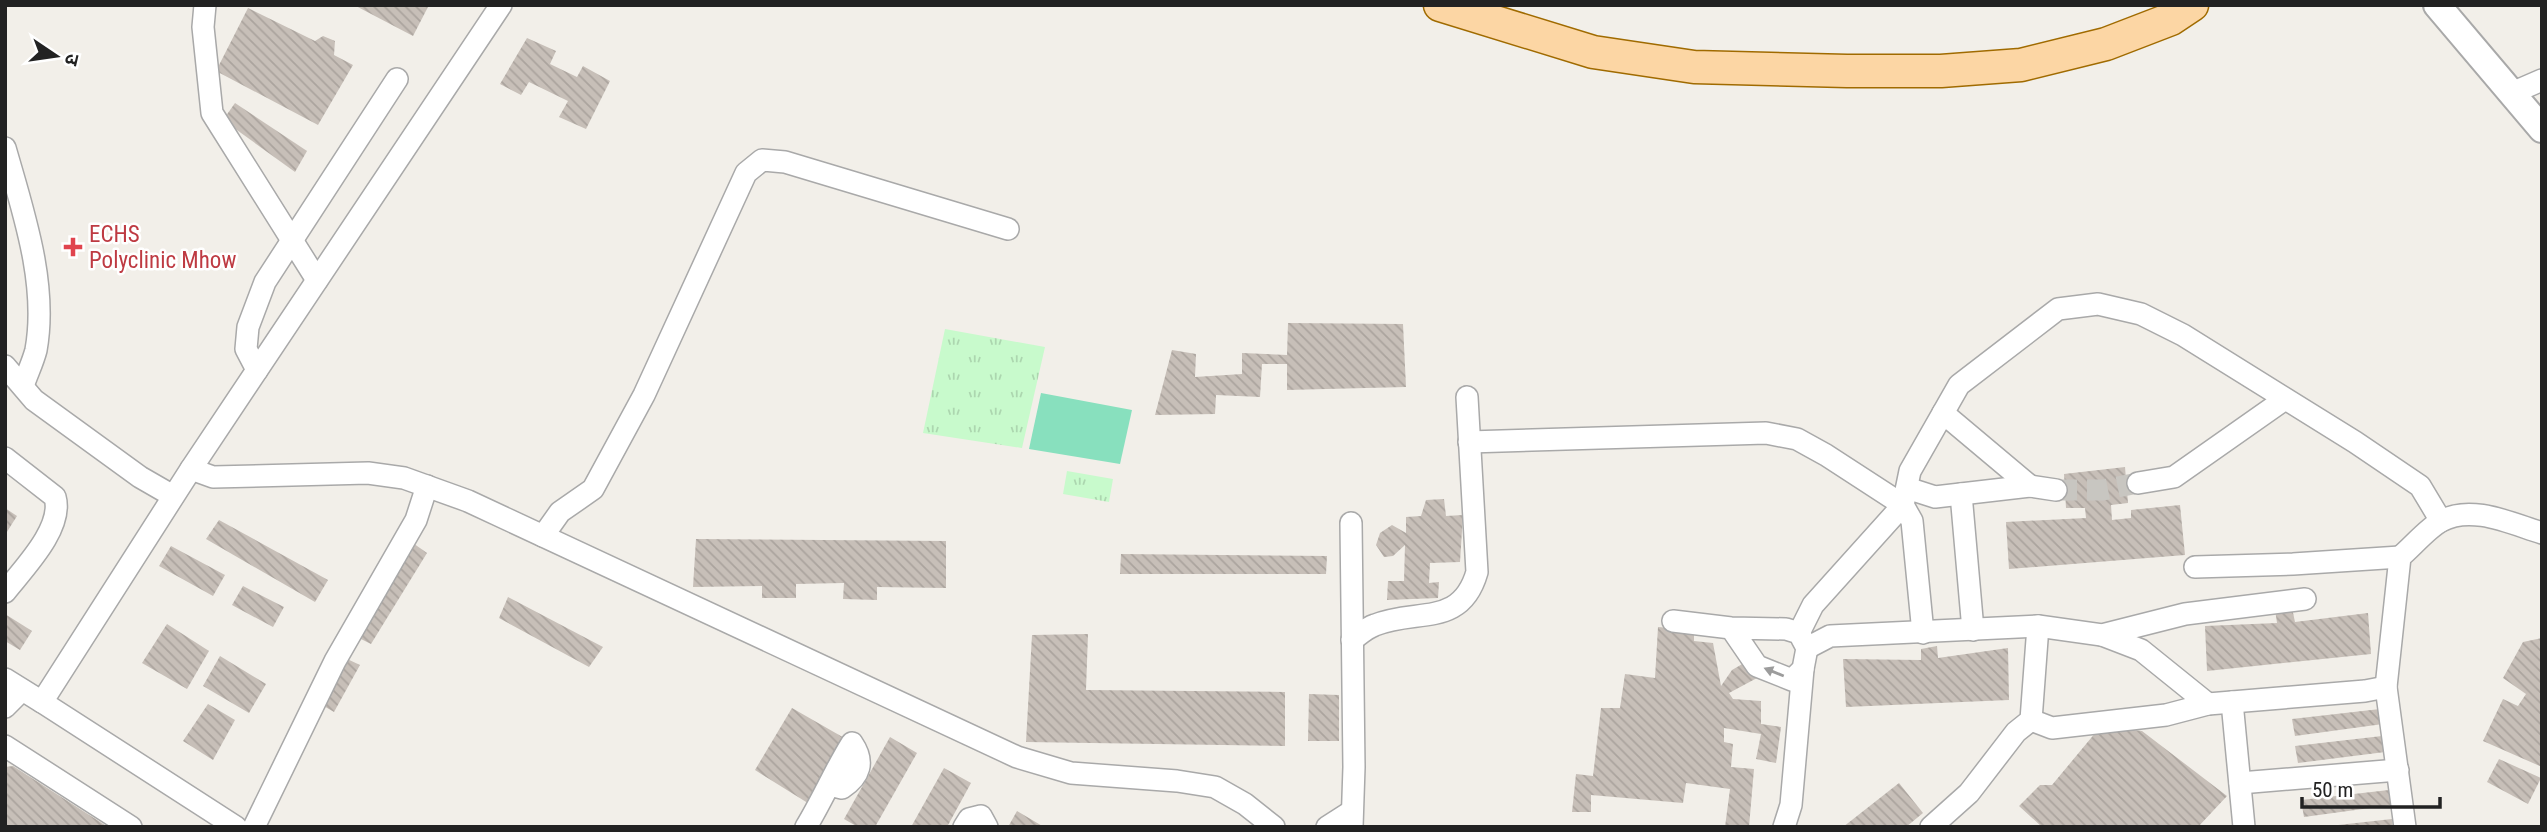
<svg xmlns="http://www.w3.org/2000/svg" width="2547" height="832" font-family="'Roboto Condensed','Noto Sans Devanagari',sans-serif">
<defs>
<pattern id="park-tufts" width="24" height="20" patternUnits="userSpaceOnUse" patternTransform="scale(1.75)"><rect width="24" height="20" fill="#c8facc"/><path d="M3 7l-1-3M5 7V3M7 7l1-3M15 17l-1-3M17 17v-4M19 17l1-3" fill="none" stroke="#acd6af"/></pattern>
<pattern id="building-back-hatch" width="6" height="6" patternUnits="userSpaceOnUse" patternTransform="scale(1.75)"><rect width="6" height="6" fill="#c7bfb8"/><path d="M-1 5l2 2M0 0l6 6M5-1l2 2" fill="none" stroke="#aba49e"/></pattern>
</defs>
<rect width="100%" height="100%" fill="#f2efe9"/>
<g fill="url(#park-tufts)">
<polygon points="945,329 1045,347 1022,448 923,433"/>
<polygon points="1067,471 1113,479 1109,502 1063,494"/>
</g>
<polygon fill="#88e0be" points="1041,393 1132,410 1120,464 1029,449"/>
<g fill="url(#building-back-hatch)">
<polygon points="354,5 429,5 413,36"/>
<polygon points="248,8 315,41 323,36 335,41 334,55 353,65 318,125 216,71"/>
<polygon points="527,38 556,51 550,64 577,77 583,66 610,81 586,129 559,117 568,101 529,82 521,95 500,84"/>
<polygon points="235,103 307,151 295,172 223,120"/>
<polygon points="1288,323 1403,324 1406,387 1287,390 1287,364 1262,364 1260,397 1216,395 1215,414 1155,415 1172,350 1196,354 1195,377 1242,374 1242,353 1287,355"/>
<polygon points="2125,467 2128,503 2111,505 2112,520 2131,518 2131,510 2180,505 2185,555 2009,569 2006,522 2086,518 2085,508 2066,508 2064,474"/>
<polygon points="1444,499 1446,516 1463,515 1460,562 1430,563 1429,583 1439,582 1438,598 1387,600 1388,581 1404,581 1405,545 1393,556 1384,557 1376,545 1380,533 1392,525 1406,533 1406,517 1421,516 1426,500"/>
<polygon points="5,508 17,516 5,535"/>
<polygon points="219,520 328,580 315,602 206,539"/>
<polygon points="696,539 946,541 946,588 877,587 877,600 843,599 844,583 796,584 796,598 762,598 762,586 693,587"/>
<polygon points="410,541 427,553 371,644 355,636"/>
<polygon points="171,546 225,575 213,596 159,566"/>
<polygon points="1121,554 1327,556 1326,574 1120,574"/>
<polygon points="243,586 284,607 273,627 232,605"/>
<polygon points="508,597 603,647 589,667 499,618"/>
<polygon points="2292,608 2295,622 2368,613 2371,654 2207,671 2205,626 2277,623 2275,609"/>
<polygon points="5,614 32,631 20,650 5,641"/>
<polygon points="167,624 209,651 187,689 142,663"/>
<polygon points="1658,627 1694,630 1694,641 1713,643 1721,686 1732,670 1744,663 1757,678 1729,693 1733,699 1761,701 1761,724 1781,727 1776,763 1756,759 1761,734 1724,728 1724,742 1733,744 1731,767 1754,769 1749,827 1725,827 1730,789 1686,783 1683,803 1591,795 1591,812 1572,812 1576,774 1593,776 1601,708 1620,708 1625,674 1655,678"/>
<polygon points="1088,634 1086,690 1285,692 1285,746 1026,742 1032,635"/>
<polygon points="2542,638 2542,767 2483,741 2503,699 2518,706 2526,694 2503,678 2523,642"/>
<polygon points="1937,646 1938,658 2008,648 2009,700 1846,707 1843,659 1921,660 1921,649"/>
<polygon points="220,656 266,684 249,713 203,686"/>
<polygon points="345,658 360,665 334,712 317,702"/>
<polygon points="1309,694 1339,695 1339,741 1308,741"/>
<polygon points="208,704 235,720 213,760 183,741"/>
<polygon points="792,708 846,739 811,805 755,770"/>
<polygon points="2380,709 2383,724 2295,736 2292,719"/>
<polygon points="2101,726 2142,731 2227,796 2198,827 2042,827 2019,806 2040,785 2052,785"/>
<polygon points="2382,736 2385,752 2298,763 2295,746"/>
<polygon points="890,737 917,753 875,827 858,827 844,819"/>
<polygon points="2499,759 2541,778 2528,804 2487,782"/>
<polygon points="13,766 108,827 5,827 5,767"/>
<polygon points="944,768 971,783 947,827 911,827"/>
<polygon points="1899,783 1923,813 1906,827 1843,827"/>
<polygon points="2389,790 2392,805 2304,817 2301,800"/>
<polygon points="1017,811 1044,827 1008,827"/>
<polygon points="2392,819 2393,827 2338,827 2338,825"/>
</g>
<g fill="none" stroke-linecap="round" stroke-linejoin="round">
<polyline stroke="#c8c6c1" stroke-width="21" stroke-dasharray="21 10" stroke-linecap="butt" points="2056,490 2103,490 2138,483"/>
<g stroke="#a9a9a9" stroke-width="24">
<g id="minor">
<polyline points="205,5 203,27 212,113 317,280"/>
<polyline points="2512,93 2542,80"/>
<path d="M5,148C23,211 48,284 36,350C33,362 27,374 23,386"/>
<polyline points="5,366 34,400 140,477 173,496"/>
<polyline points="257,370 246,349 248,327 265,282 397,79"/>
<polyline points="1943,413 2030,486"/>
<polyline points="1469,442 1766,433 1797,439 1826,455 1903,505 1912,521 1923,633"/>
<path d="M5,458L55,497C64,528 23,569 5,592"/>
<polyline points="191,469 213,477 368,473 404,478 468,501 1017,757 1071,773 1177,781 1215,787 1245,804 1274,827"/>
<polyline points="2138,483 2174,477 2285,399"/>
<polyline points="1907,488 1935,497 2030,486 2056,490"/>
<polyline points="1961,494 1973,630"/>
<polyline points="1351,523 1354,767 1352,827"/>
<polyline points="543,536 560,512 593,489 644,395 746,173 762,160 785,162 1008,229"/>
<polyline points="2195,567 2293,564 2400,557"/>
<polyline points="1673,621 1731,628 1786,629 1799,633 1807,648 1803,669 1792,680 1757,666 1731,628"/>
<polyline points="1799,633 1813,605 1903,505 1910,471 1959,385 2058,309 2098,304 2141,314 2183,335 2355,442 2420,486 2441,521"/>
<polyline points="2102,635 2141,650 2208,704"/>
<path d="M1352,640C1359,635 1366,628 1375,625C1417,608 1461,628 1477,572L1467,397"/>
<polyline points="1807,648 1830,636 2038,626 2102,635 2185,614 2305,599"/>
<polyline points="5,679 42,702"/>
<polyline points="2232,702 2244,827"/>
<polyline points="5,707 22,690"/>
<polyline points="2031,720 2052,728 2166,715 2208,704 2365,691 2386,687"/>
<polyline points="5,746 131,827"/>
<polyline points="2240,783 2398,770"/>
<polyline points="236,827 42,702 191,469 501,5"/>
<polyline points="254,827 335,661 416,520 427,486"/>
<path d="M806,827C823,799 835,770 852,743C865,762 860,776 842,788L830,785"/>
<polyline points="964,827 969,819 981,816 987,827"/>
<polyline points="1327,827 1352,811"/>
<polyline points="1784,827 1791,805 1803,669"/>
<polyline points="1931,827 1969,793 2016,732 2031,720 2038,626"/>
<path d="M2405,827L2386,687L2400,557C2412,547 2428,528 2441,521C2472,504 2512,524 2542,533"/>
</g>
</g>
<g stroke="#a9a9a9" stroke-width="30">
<polyline id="tertiary" points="2437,5 2542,129"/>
</g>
<g stroke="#a06b00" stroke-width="35">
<polyline id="primary" points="1440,5 1593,52 1694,67 1847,71 1941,71 2021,65 2106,44 2171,19 2192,5"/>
</g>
<use href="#minor" stroke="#fff" stroke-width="21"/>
<use href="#tertiary" stroke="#fff" stroke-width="26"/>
<use href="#primary" stroke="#fcd6a4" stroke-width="32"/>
</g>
<defs><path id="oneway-solid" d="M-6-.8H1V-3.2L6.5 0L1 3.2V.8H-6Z" transform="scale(1.75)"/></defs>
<use fill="#9c9c9c" href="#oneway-solid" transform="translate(1774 672) rotate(-158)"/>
<path fill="#e0444e" stroke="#fff" stroke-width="2.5" d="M69.5 236.5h7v7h7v7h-7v7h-7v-7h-7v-7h7z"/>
<g text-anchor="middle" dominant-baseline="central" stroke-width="5" stroke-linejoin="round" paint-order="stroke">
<g font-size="23" fill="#be3a42" stroke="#fff" text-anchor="start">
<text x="89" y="234">ECHS<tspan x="89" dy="26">Polyclinic Mhow</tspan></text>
</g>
</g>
<rect width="2547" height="832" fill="none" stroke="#222222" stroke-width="14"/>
<g transform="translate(56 56) rotate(103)" stroke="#ffffff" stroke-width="5" paint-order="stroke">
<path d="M0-5L12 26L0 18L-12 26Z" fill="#222222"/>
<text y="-10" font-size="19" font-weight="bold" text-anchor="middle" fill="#222222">उ</text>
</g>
<path d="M2302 797v10h138v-10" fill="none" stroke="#222222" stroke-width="3.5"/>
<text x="2312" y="797" font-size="21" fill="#222222" stroke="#ffffff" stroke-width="5" paint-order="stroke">50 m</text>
</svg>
